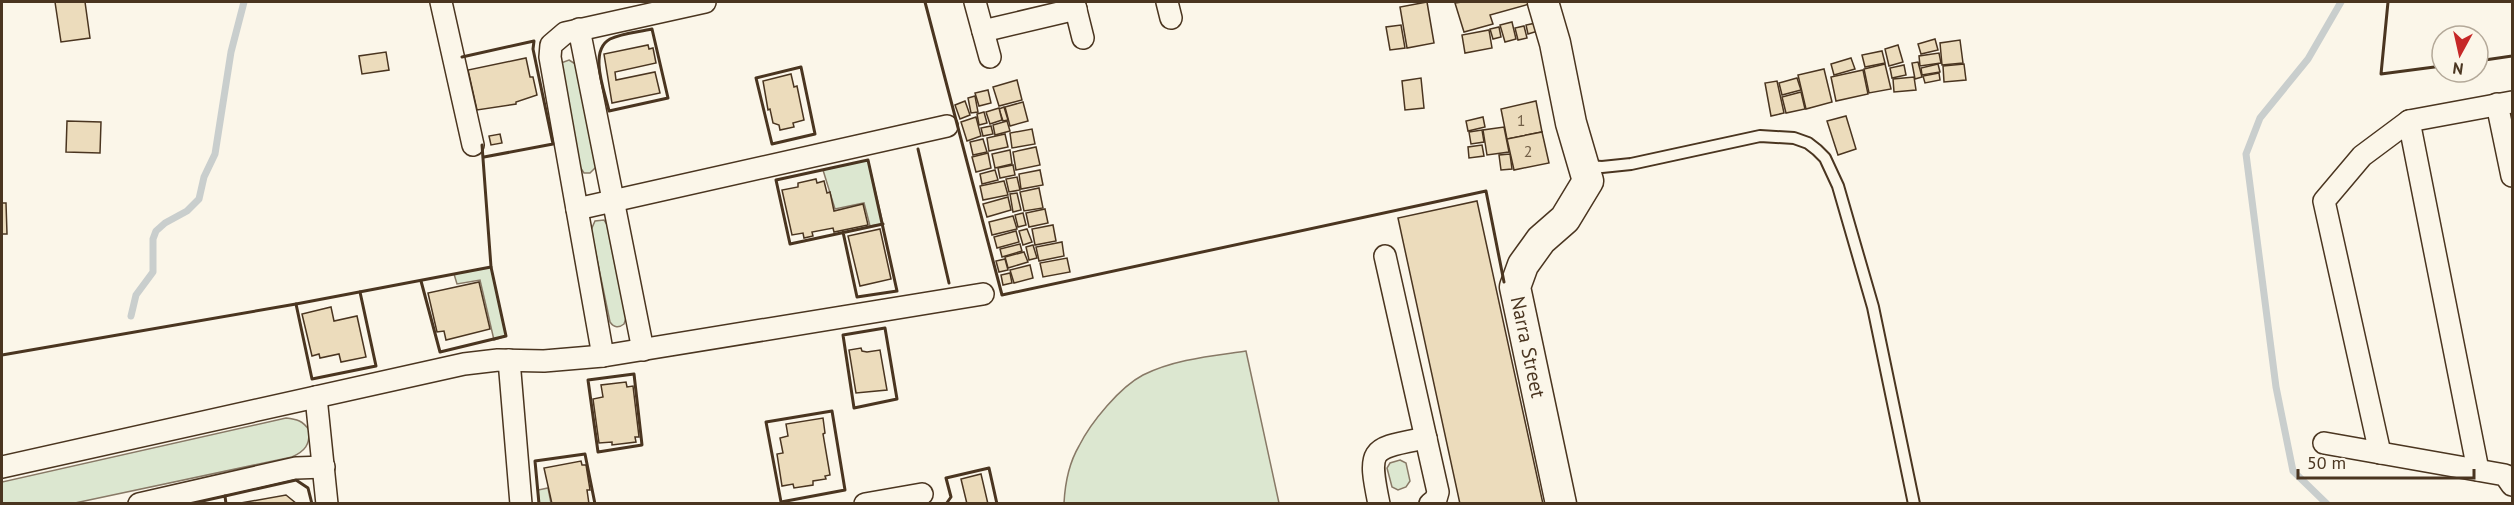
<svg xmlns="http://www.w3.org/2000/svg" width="2514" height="505" font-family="'PT Sans',sans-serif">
<rect width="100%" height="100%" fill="#fbf6e9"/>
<g fill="#dce7d0" stroke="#887966" stroke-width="1.5">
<polygon points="569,60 577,65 596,167 590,173 584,173 580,167 561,63"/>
<polygon points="868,160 883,224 870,226 864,203 835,209 823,170"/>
<path d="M604,220L610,229L626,318L624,324C619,328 614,328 610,322L591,230L595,221Z"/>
<polygon points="491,267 506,336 494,340 480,280 457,284 454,274"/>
<path d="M1246,351L1279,503H1064C1065,484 1069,463 1079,446C1091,422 1120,387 1143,375C1175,359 1212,356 1246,351Z"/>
<path d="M286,418C297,419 303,421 309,430C310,445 305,451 292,457L75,503H2V482Z"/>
<polygon points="1400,460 1406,463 1410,481 1406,487 1398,490 1392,487 1387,468 1390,463"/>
<polygon points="548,488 551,503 539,503 538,490"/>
</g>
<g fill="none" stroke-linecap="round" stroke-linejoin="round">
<g stroke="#c9cecd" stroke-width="7">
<polyline points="131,316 136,295 153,272 153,239 156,231 165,223 187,211 199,199 204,177 215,154 231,52 244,2"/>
<polyline points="2327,504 2293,471 2276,387 2246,154 2260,118 2308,59 2341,2"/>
</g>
</g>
<g fill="#ecdcbc" stroke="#4a3520" stroke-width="1.5">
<polygon points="55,2 85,2 90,38 61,42"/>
<polygon points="1427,2 1434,43 1407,48 1400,7"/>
<polygon points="1462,2 1533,2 1533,3 1490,15 1493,24 1464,32 1455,3"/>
<polygon points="1512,22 1516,39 1505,42 1500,25"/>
<polygon points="1536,23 1538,31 1528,34 1526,25"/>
<polygon points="1401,25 1405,48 1390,50 1386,27"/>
<polygon points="1524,26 1527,38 1518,40 1515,28"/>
<polygon points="1499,27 1501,37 1493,39 1490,29"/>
<polygon points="1489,30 1492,48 1465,53 1462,35"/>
<polygon points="1935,39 1938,50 1921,54 1918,44"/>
<polygon points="1960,40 1963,63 1942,65 1940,43"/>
<polygon points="648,45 649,49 653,48 656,63 615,72 616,80 655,72 660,93 612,103 604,54"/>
<polygon points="1898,45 1903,62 1889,66 1885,49"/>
<polygon points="1882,51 1885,63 1865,67 1862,55"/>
<polygon points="386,52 389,70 362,74 359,56"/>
<polygon points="1939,53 1941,63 1920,66 1919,56"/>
<polygon points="526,58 530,77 533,77 537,95 516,102 516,104 477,110 468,70"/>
<polygon points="1851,58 1855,69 1834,75 1831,64"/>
<polygon points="1918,62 1922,77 1915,79 1912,63"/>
<polygon points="1885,64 1891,89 1869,93 1864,69"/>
<polygon points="1938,64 1940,72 1922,75 1921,68"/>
<polygon points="1964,64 1966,80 1944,82 1943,66"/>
<polygon points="1904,65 1906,75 1892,78 1890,68"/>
<polygon points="1824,69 1832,102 1806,109 1798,75"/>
<polygon points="1863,70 1868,94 1836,101 1831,77"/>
<polygon points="1939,73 1940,80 1925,83 1923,76"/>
<polygon points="791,74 794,87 797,86 804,120 793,123 794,127 780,130 779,125 773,123 770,109 768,110 763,81"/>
<polygon points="1914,77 1916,90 1894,92 1893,79"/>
<polygon points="1421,78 1424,108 1405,110 1402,81"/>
<polygon points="1797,78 1801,90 1782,95 1779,83"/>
<polygon points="1017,80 1022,100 999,106 993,87"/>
<polygon points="1777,81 1784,113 1771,116 1765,83"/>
<polygon points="988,90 991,103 979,106 975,93"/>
<polygon points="1801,92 1805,109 1786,113 1782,97"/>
<polygon points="975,96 978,112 971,113 968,98"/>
<polygon points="965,101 970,115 960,119 955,105"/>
<polygon points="1536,101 1542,132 1507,139 1501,109"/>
<polygon points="1023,102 1028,121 1010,126 1005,107"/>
<polygon points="1004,107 1008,120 1003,121 999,109"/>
<polygon points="999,108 1002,120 990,124 986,112"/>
<polygon points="984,112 987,123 979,125 977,114"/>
<polygon points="1846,116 1856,149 1838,155 1827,121"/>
<polygon points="976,117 981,136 967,141 961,122"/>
<polygon points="1483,117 1485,127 1468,131 1466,121"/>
<polygon points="67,121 101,122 100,153 66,152"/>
<polygon points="1007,121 1010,131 995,135 993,125"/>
<polygon points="991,126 993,134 983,136 981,128"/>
<polygon points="1504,127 1509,152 1487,155 1483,130"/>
<polygon points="1032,129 1035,144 1012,148 1010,133"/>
<polygon points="1482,130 1484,142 1471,144 1469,132"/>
<polygon points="1542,132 1549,163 1514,170 1507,139"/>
<polygon points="500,134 502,143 491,145 489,136"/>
<polygon points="1005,134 1008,147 989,151 987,138"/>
<polygon points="983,139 987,152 973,155 970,142"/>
<polygon points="1482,145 1484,156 1469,158 1468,147"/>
<polygon points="1036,147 1040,165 1016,170 1013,152"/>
<polygon points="1010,150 1012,164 995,168 992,154"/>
<polygon points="988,153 991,168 976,172 972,157"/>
<polygon points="1510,154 1512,169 1501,170 1499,155"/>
<polygon points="1013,165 1015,175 1000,178 998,168"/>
<polygon points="995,170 998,180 982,184 980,174"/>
<polygon points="1040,170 1043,185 1021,189 1019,174"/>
<polygon points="1017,177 1020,190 1009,192 1006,179"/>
<polygon points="816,179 817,183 824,181 827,193 830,192 834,211 863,204 868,225 834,232 833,228 812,232 813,236 804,238 803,233 792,235 782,190 798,187 798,183"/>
<polygon points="1004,181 1008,195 983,200 980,186"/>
<polygon points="1039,188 1043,208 1024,211 1020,192"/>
<polygon points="1017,193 1021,210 1013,212 1010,194"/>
<polygon points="1008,197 1011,210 987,217 983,204"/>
<polygon points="1477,201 1543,504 1460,504 1398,218"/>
<polygon points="2,203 6,203 7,234 2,234"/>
<polygon points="1045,209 1048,223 1029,227 1026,213"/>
<polygon points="1023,213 1026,225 1018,227 1015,215"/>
<polygon points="1013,216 1017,229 992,235 989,222"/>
<polygon points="1053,225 1056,241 1035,245 1032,229"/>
<polygon points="880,229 891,279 860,286 848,236"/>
<polygon points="1027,229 1032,242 1023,245 1019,231"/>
<polygon points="1016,231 1019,242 997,248 994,237"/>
<polygon points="1062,242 1064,256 1039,261 1036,247"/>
<polygon points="1020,244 1022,251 1002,257 1000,249"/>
<polygon points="1033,245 1037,258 1029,260 1026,247"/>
<polygon points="1024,252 1028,262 1008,268 1005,257"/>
<polygon points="1067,258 1070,272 1043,277 1040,263"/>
<polygon points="1005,259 1008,270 999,272 996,261"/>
<polygon points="1030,265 1033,278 1014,283 1010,270"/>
<polygon points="1010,273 1012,283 1003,285 1001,275"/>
<polygon points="479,282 490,329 446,340 444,331 437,332 428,293"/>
<polygon points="331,307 334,321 357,316 366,357 341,362 339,354 320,358 319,354 312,356 302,314"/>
<polygon points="861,348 862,351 867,352 880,350 887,390 856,393 849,350"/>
<polygon points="626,382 627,387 633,386 639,437 635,437 636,442 612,445 612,442 599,443 593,399 603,397 601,385"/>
<polygon points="823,418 825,433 823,434 830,475 825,476 826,479 813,481 813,485 794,488 793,484 782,486 777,454 783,453 780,438 788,436 786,424"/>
<polygon points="581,461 582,465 586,465 590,490 587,490 589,504 552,504 544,468"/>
<polygon points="981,474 988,504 967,504 961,479"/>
<polygon points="286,495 297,504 235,504"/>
</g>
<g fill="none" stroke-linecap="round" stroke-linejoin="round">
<g stroke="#4a3520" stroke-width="14">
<polyline id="lane" points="1587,166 1602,167 1631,164 1760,136 1794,138 1808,143 1817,150 1825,158 1838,186 1873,307 1914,504"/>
</g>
<g stroke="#4a3520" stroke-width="24">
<g id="street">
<polyline points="441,2 473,145"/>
<polyline points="975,2 990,57"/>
<polyline points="1074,2 1083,38"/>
<polyline points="1167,2 1171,18"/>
<polyline points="579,29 643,350"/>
<polyline points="983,31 1076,9"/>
<polyline points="2497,104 2512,176"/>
<polyline points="2409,121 2478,470"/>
<polyline points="577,209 947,126"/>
<polyline points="1385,256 1438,492 1436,499 1430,504"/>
<polyline points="603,356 550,57 551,45 565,33 705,2"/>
<polyline points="509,360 521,504"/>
<polyline points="316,397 327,504"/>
<polyline points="2324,443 2505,475 2512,485"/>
<polyline points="2380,453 2324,201 2362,156 2409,121 2512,102"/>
<polyline points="2,467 464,364 498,360 544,361 603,356 983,294"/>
<polyline points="139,504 296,468 324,467"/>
<polyline points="865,504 922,494"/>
<path d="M1379,504C1367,446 1371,449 1426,438"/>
</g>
</g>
<g stroke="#4a3520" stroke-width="33">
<polyline id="secondary" points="1543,2 1555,43 1571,123 1588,181 1565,219 1541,240 1523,265 1515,287 1561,504"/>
</g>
<use href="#lane" stroke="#fbf6e9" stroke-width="10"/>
<use href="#street" stroke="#fbf6e9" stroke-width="21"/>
<use href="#secondary" stroke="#fbf6e9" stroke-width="30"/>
<g stroke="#4a3520" stroke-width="3">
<polyline points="925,2 1002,295 1486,191 1504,282"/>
<polyline points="2388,2 2381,74 2442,66"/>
<path d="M652,29L668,98L609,111C605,92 588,51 610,39C622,33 639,32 652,29Z"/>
<polyline points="462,57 534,41 533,49 553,144 484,157"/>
<polyline points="2478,61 2512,56"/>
<polygon points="801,67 815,134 772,144 756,78"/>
<polyline points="918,149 949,283"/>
<polyline points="843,232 857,297 897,291 868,160 776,180 790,244 883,224"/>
<polyline points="421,281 440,352 506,336 491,267"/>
<polyline points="296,304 312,379 376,366 360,292"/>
<polygon points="885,328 897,399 854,408 843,335"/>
<polyline points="2,355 296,304 491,267 482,145"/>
<polygon points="634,374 642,445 598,452 588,380"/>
<polygon points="832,411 845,490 781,502 766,422"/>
<polyline points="225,496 296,480 308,488 312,504"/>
<polyline points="189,504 225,496 226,504"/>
<polyline points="539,504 535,461 585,454 595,504"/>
<polyline points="946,504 951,497 946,478 989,468 997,504"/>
</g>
</g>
<g text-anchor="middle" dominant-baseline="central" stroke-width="4.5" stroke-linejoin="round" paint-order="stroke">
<g font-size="16" fill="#725f47">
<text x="1521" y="120">1</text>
<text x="1528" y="151">2</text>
</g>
<g font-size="20" fill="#4a3520" stroke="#fbf6e9">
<text transform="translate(1528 347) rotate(78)">Narra Street</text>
</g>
</g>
<rect width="2514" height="505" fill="none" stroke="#4a3520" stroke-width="6"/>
<g transform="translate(2460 54) rotate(188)"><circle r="28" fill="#fbf6e9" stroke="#b4a999" stroke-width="1.5"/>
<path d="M0-4.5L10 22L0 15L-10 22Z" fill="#c62828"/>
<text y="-9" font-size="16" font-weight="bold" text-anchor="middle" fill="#4a3520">N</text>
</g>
<path d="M2298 469v9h176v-9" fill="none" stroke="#4a3520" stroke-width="3"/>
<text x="2307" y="469" font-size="18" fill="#4a3520" stroke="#fbf6e9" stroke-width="4.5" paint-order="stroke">50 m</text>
</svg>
